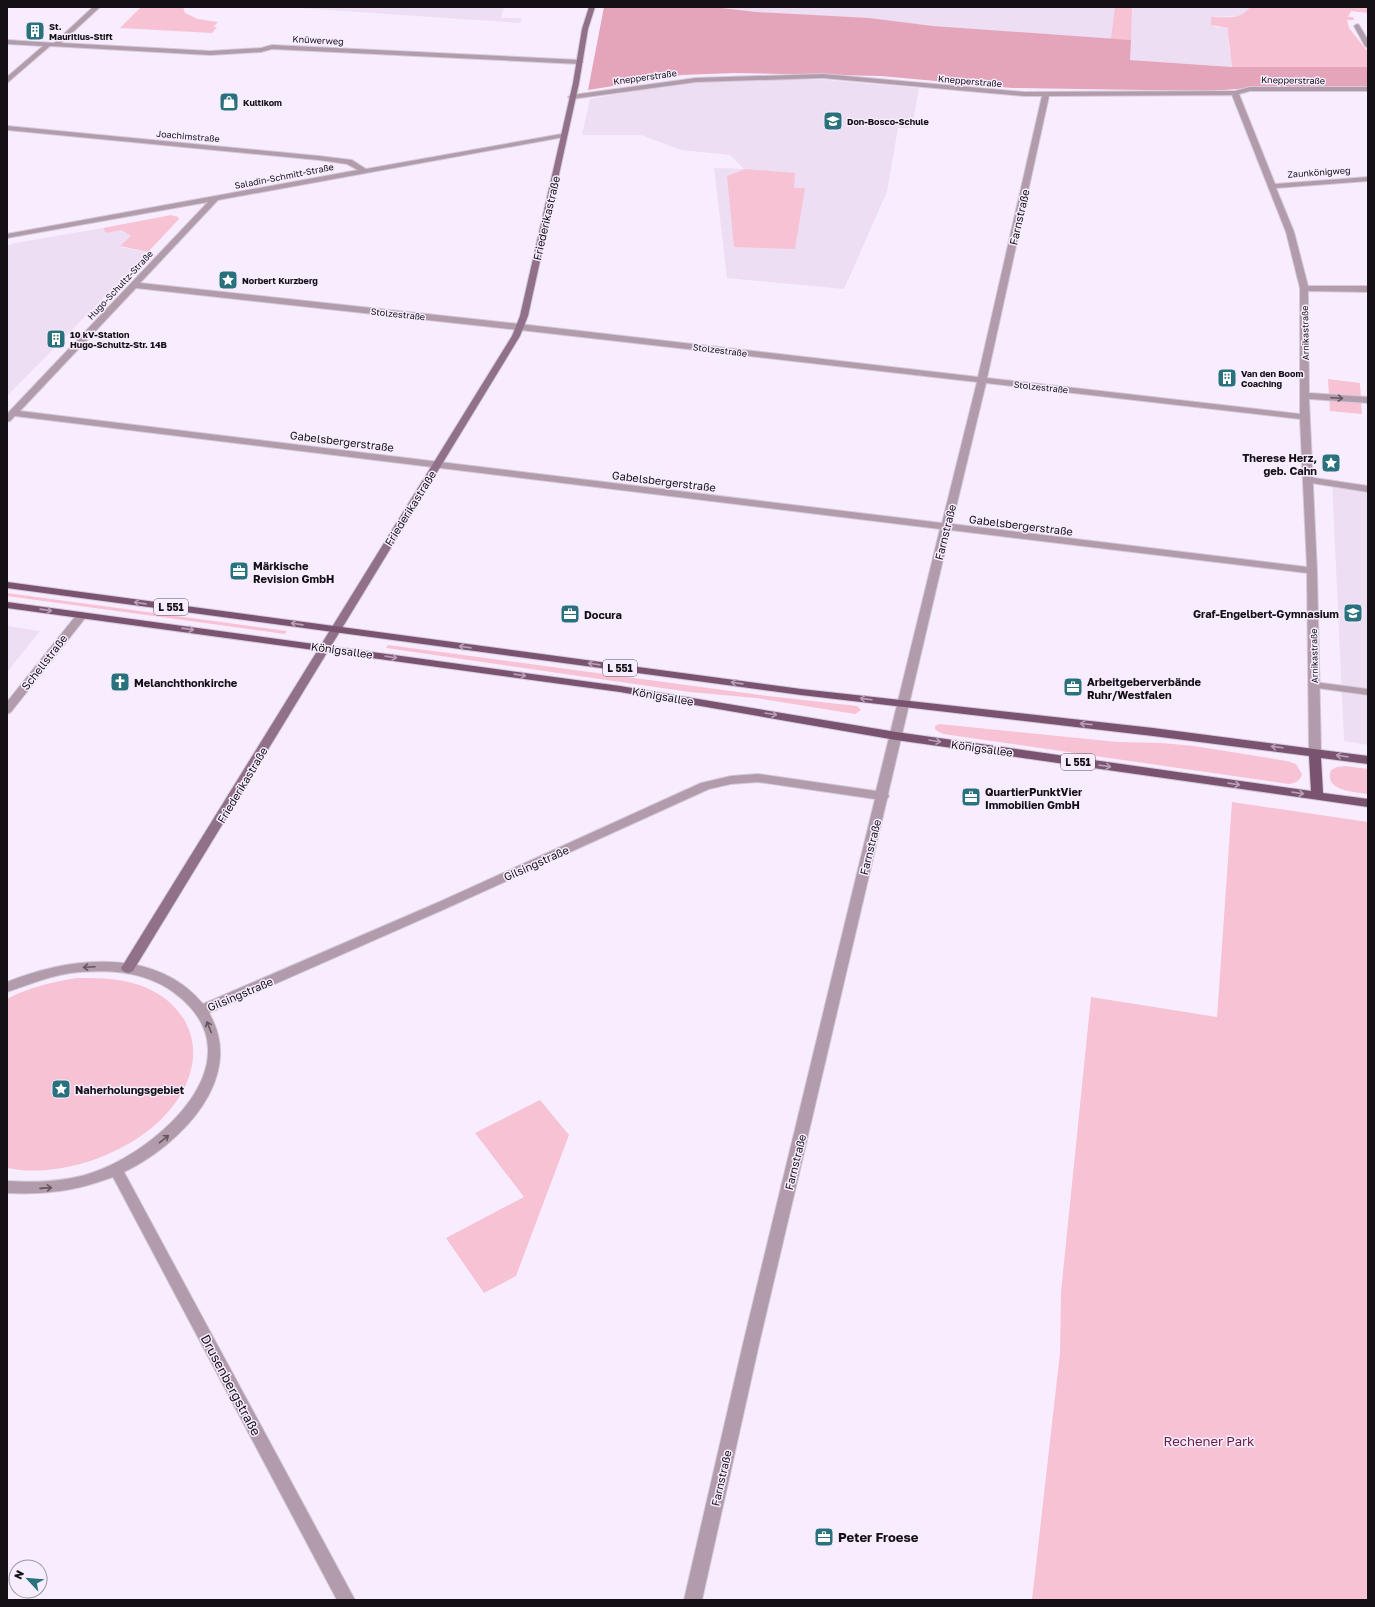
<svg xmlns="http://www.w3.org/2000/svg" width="1375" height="1607" font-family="'Golos Text',sans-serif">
<rect width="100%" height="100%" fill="#f8edfe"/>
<g fill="#eddef4">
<polygon points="283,7 504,7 501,18 522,18 520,23"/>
<polygon points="712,7 1250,7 1247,12 1239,16 1211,17 1215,27 1228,28 1229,50 1231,53 1232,67 1130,60 1130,40 933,26 869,19 757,12"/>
<polygon points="739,80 826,80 919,88 912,128 898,128 887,192 844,289 727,278 714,168 744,169 730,155 681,150 641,135 582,135 590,99 628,92 702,82"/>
<polygon points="103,228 106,233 122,230 131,236 121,247 146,252 136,265 7,396 7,246 15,243"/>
<polygon points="1332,480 1368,485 1368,745 1344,741"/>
<polygon points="7,626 40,631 7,672"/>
</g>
<g fill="#f7c2d4">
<polygon points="141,7 183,7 185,13 198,19 218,22 213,27 217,27 212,33 120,28"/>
<polygon points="1115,7 1132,7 1131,40 1111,39"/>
<path d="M1250,7H1368V13L1351,11L1348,17H1353L1354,20H1347L1349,28L1368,52V67H1232C1231,53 1228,41 1228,28L1211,25V17C1225,17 1242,20 1250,7Z"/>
<polygon points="745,169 795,173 794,188 805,188 795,249 734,247 727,176"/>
<polygon points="171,215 178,217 179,219 148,252 120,246 131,236 122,230 106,233 103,228"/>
<polygon points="1328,379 1360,383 1362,414 1330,411"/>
<polygon points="7,593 287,631 285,634 7,596"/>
<polygon points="388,645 768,696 857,706 861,710 855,714 756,698 690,692 386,648"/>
<path d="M939,724L1118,742L1161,743L1194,746L1287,761L1296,764L1302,774C1300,781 1296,783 1289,784L943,734L939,732L935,729V726Z"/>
<path d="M1345,766L1368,769V794C1355,792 1323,791 1331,770L1337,767Z"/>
<polygon points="1232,802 1368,822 1368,1600 1032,1600 1060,1353 1061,1292 1091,997 1217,1017"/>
<path d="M77,978C95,978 112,978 129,982C176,993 207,1034 187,1082C162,1143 70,1181 7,1168V999C29,987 53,982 77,978Z"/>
<polygon points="540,1100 569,1135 516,1276 484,1293 446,1238 524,1197 475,1133"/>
</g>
<polygon fill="#e4a4ba" points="604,7 712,7 757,12 869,18 933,26 1131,40 1130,60 1232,67 1368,67 1368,87 1250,88 1210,91 1012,88 881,76 735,73 682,75 588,90"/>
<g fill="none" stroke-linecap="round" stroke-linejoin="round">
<g stroke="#d4cad9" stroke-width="2">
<g id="lane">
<polygon points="1357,24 1359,25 1368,40 1368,48 1365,46 1354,26"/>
<polygon points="1308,477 1368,486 1368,492 1305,482 1303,480 1305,478"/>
<polygon points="1314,682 1368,689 1368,695 1310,687 1308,685 1310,683"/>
</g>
</g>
<g stroke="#d4cad9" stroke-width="2">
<g id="street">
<polygon points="93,7 100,7 61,43 210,51 261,48 272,45 580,60 583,62 580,64 272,49 261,52 210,55 50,46 7,83 7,77 43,46 7,44 7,40 54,43"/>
<path d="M823,74L1024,92L1235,91L1250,87H1368V91H1250L1239,94L1275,184L1368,177V181L1276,188L1294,232L1308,286H1368V292L1308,291L1309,393L1368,397V403L1309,399L1317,571L1321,752L1319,755H1311L1309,752L1307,573L950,530L888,794L889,796L887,799L759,1344L702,1600H684L743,1344L875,799L758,782L731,784L709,789L447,908L209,1013C247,1078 180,1145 124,1172L355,1600H337L113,1177C76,1191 45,1195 7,1193V1181C39,1183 72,1182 102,1169C163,1144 253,1062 182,999C153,973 117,969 80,972C54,974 31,984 7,992V982C69,957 155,946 203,1004L439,902L701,783L731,776L758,774L876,791L940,529L15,416L10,421L7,422V414L208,202L7,238V234L358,170L347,164L319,160L7,130V126L319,156L352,160L366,169L567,133V137H564L218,200L140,283L520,324L978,377L1042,96H1024L823,78L696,82L572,99L568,97L572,95L696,78ZM1232,95L1286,232L1300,288V414L987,378L1049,96ZM136,288L520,330L977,382L942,523L20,411ZM986,383L1300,419L1307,567L952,524Z"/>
<polygon points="82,612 87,615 86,617 11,712 7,714 7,702 78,613"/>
</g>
</g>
<g stroke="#d4cad9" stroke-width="2">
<polygon id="secondary" points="589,7 595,7 588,29 579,83 528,316 520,336 133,971 128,973 123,971 121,968 123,965 512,336 520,316 573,83 582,29"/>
</g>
<g stroke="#d4cad9" stroke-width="2">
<polygon id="primary" points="7,582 801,689 1153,728 1368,756 1368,764 1321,758 1323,793 1368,799 1368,807 896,740 620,692 7,608 7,602 620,686 896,732 1311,791 1309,756 1153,736 801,695 7,588"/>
</g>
<use href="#lane" fill="#b29bab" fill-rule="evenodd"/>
<use href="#street" fill="#b29bab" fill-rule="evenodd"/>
<use href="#secondary" fill="#917089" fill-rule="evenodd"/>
<use href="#primary" fill="#7a5371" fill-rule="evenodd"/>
</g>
<defs><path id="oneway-shaft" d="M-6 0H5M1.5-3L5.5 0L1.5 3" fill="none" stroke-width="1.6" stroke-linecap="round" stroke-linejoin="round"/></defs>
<g stroke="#635660">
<use href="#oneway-shaft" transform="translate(1337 398) rotate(3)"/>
<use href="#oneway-shaft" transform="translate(89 967) rotate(177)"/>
<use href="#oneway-shaft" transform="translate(209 1027) rotate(-112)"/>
<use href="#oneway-shaft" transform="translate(164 1139) rotate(-39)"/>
<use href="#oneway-shaft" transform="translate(46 1188) rotate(-4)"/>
</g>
<g stroke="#b9a0b8">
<use href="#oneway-shaft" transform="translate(140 603) rotate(-172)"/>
<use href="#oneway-shaft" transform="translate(46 610) rotate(8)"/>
<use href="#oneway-shaft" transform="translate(297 624) rotate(-172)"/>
<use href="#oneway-shaft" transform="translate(188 629) rotate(8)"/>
<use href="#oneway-shaft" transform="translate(465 647) rotate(-172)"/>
<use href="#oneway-shaft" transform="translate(391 657) rotate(8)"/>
<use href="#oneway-shaft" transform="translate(594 664) rotate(-172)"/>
<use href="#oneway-shaft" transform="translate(520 675) rotate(8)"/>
<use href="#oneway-shaft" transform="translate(737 683) rotate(-172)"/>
<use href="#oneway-shaft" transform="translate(866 699) rotate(-173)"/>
<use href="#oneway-shaft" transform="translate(771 714) rotate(9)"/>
<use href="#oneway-shaft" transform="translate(1086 724) rotate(-174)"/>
<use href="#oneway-shaft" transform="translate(935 741) rotate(9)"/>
<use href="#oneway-shaft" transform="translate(1277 747) rotate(-173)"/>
<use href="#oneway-shaft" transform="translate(1342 756) rotate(-172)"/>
<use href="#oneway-shaft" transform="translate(1105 766) rotate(8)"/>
<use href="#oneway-shaft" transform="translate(1234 784) rotate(8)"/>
<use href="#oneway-shaft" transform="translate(1298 793) rotate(8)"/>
</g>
<defs>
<g id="building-square" transform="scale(1)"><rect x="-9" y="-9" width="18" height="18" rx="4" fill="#29717c" stroke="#f8edfe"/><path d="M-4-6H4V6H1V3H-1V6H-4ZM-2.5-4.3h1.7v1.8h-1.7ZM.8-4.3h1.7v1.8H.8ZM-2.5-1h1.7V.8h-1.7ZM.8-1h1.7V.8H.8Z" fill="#fff"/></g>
<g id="shop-square" transform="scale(1)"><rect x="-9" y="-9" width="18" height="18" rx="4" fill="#29717c" stroke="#f8edfe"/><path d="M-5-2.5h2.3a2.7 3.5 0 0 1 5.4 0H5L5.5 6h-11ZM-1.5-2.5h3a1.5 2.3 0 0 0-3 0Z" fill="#fff"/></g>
<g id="school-square" transform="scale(1)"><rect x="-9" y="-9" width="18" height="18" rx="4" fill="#29717c" stroke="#f8edfe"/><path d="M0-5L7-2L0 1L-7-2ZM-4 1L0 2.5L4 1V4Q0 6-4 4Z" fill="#fff"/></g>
<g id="sight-square" transform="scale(1)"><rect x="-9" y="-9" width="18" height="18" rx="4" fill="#29717c" stroke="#f8edfe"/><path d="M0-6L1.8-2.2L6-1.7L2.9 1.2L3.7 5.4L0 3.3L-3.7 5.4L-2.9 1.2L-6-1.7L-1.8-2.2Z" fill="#fff"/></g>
<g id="office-square" transform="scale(1)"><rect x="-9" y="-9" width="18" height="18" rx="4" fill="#29717c" stroke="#f8edfe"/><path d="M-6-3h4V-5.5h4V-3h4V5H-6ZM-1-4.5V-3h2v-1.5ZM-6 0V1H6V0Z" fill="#fff"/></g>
<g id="church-square" transform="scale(1)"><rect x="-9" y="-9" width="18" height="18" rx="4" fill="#29717c" stroke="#f8edfe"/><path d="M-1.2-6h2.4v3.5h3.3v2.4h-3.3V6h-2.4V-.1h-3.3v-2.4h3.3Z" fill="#fff"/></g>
</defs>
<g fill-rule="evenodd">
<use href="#building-square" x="35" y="31"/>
<use href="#shop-square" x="229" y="102"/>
<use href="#school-square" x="833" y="121"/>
<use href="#sight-square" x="228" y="280"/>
<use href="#building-square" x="56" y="339"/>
<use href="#building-square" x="1227" y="378"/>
<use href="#sight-square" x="1331" y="463"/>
<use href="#office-square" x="239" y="571"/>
<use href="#school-square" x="1353" y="613"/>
<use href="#office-square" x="570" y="614"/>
<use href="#church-square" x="120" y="682"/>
<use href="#office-square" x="1073" y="687"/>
<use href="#office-square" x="971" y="797"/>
<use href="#sight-square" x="61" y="1089"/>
<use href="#office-square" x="824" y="1537"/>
</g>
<g text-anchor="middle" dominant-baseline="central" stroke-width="3" stroke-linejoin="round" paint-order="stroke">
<g font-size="9" font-weight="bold" fill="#141016" stroke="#f8edfe" text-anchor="start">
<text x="49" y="26">St.<tspan x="49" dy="10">Mauritius-Stift</tspan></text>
<text x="243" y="102">Kultikom</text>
<text x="847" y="121">Don-Bosco-Schule</text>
<text x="242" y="280">Norbert Kurzberg</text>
<text x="70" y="334">10 kV-Station<tspan x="70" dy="10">Hugo-Schultz-Str. 14B</tspan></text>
<text x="1241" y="373">Van den Boom<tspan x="1241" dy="10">Coaching</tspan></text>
</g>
<g font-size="9" fill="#141016" stroke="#f8edfe">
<text transform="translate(318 40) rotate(3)">Knüwerweg</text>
<text transform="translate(645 77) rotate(-8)">Knepperstraße</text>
<text transform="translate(1293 80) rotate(1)">Knepperstraße</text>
<text transform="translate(970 81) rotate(5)">Knepperstraße</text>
<text transform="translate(188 136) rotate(5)">Joachimstraße</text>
<text transform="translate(1319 172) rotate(-4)">Zaunkönigweg</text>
<text transform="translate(284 176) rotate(-11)">Saladin-Schmitt-Straße</text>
<text transform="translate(120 285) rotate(-47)">Hugo-Schultz-Straße</text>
<text transform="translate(398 314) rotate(6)">Stolzestraße</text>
<text transform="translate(1305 333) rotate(-91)">Arnikastraße</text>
<text transform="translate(720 350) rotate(7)">Stolzestraße</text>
<text transform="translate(1041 387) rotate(6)">Stolzestraße</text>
<text transform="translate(1314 656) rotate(-91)">Arnikastraße</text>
</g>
<g fill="#f8edfe" stroke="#58525c" stroke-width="1">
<rect x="154" y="599" width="34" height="16" rx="3"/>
<rect x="603" y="660" width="34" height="16" rx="3"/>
<rect x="1061" y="754" width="34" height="16" rx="3"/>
</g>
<g font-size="10" font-weight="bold" fill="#141016">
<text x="171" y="607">L 551</text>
<text x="620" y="668">L 551</text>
<text x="1078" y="762">L 551</text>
</g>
<g font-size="11" fill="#141016" stroke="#f8edfe">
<text transform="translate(1019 217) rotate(-77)">Farnstraße</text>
<text transform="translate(546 218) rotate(-77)">Friederikastraße</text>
<text transform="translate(342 441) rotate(7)">Gabelsbergerstraße</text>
<text transform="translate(664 481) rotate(7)">Gabelsbergerstraße</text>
<text transform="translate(410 508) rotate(-58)">Friederikastraße</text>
<text transform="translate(1021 525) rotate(7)">Gabelsbergerstraße</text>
<text transform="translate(945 532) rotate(-76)">Farnstraße</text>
<text transform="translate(342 650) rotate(8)">Königsallee</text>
<text transform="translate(44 662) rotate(-52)">Schellstraße</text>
<text transform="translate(663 696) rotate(10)">Königsallee</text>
<text transform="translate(982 748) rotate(8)">Königsallee</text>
<text transform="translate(242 785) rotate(-59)">Friederikastraße</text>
<text transform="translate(870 847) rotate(-76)">Farnstraße</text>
<text transform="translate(536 863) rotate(-24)">Gilsingstraße</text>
<text transform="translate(240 994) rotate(-23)">Gilsingstraße</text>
<text transform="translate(795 1162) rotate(-76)">Farnstraße</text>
<text transform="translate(721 1478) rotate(-77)">Farnstraße</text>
</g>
<g font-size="11" font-weight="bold" fill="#141016" stroke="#f8edfe" text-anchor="start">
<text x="1317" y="457" text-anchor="end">Therese Herz,<tspan x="1317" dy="13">geb. Cahn</tspan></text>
<text x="253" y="565">Märkische<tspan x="253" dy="13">Revision GmbH</tspan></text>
<text x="1339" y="613" text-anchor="end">Graf-Engelbert-Gymnasium</text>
<text x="584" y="614">Docura</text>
<text x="1087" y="681">Arbeitgeberverbände<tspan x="1087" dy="13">Ruhr/Westfalen</tspan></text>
<text x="134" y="682">Melanchthonkirche</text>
<text x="985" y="791">QuartierPunktVier<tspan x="985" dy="13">Immobilien GmbH</tspan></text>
<text x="75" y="1089">Naherholungsgebiet</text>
</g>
<g font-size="13" fill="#141016" stroke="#f8edfe">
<text transform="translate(231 1385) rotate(62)">Drusenbergstraße</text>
</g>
<g font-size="13" fill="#671e3f" stroke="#f8edfe">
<text x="1209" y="1441">Rechener Park</text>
</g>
<g font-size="13" font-weight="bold" fill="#141016" stroke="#f8edfe" text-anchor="start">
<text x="838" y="1537">Peter Froese</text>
</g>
</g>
<rect width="1375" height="1607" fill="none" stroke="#141016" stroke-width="16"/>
<g transform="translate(28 1579) rotate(296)"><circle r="19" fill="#f8edfe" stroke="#9d95a1"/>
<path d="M0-3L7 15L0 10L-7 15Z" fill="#29717c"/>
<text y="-6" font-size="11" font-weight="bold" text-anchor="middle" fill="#141016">N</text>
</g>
</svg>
